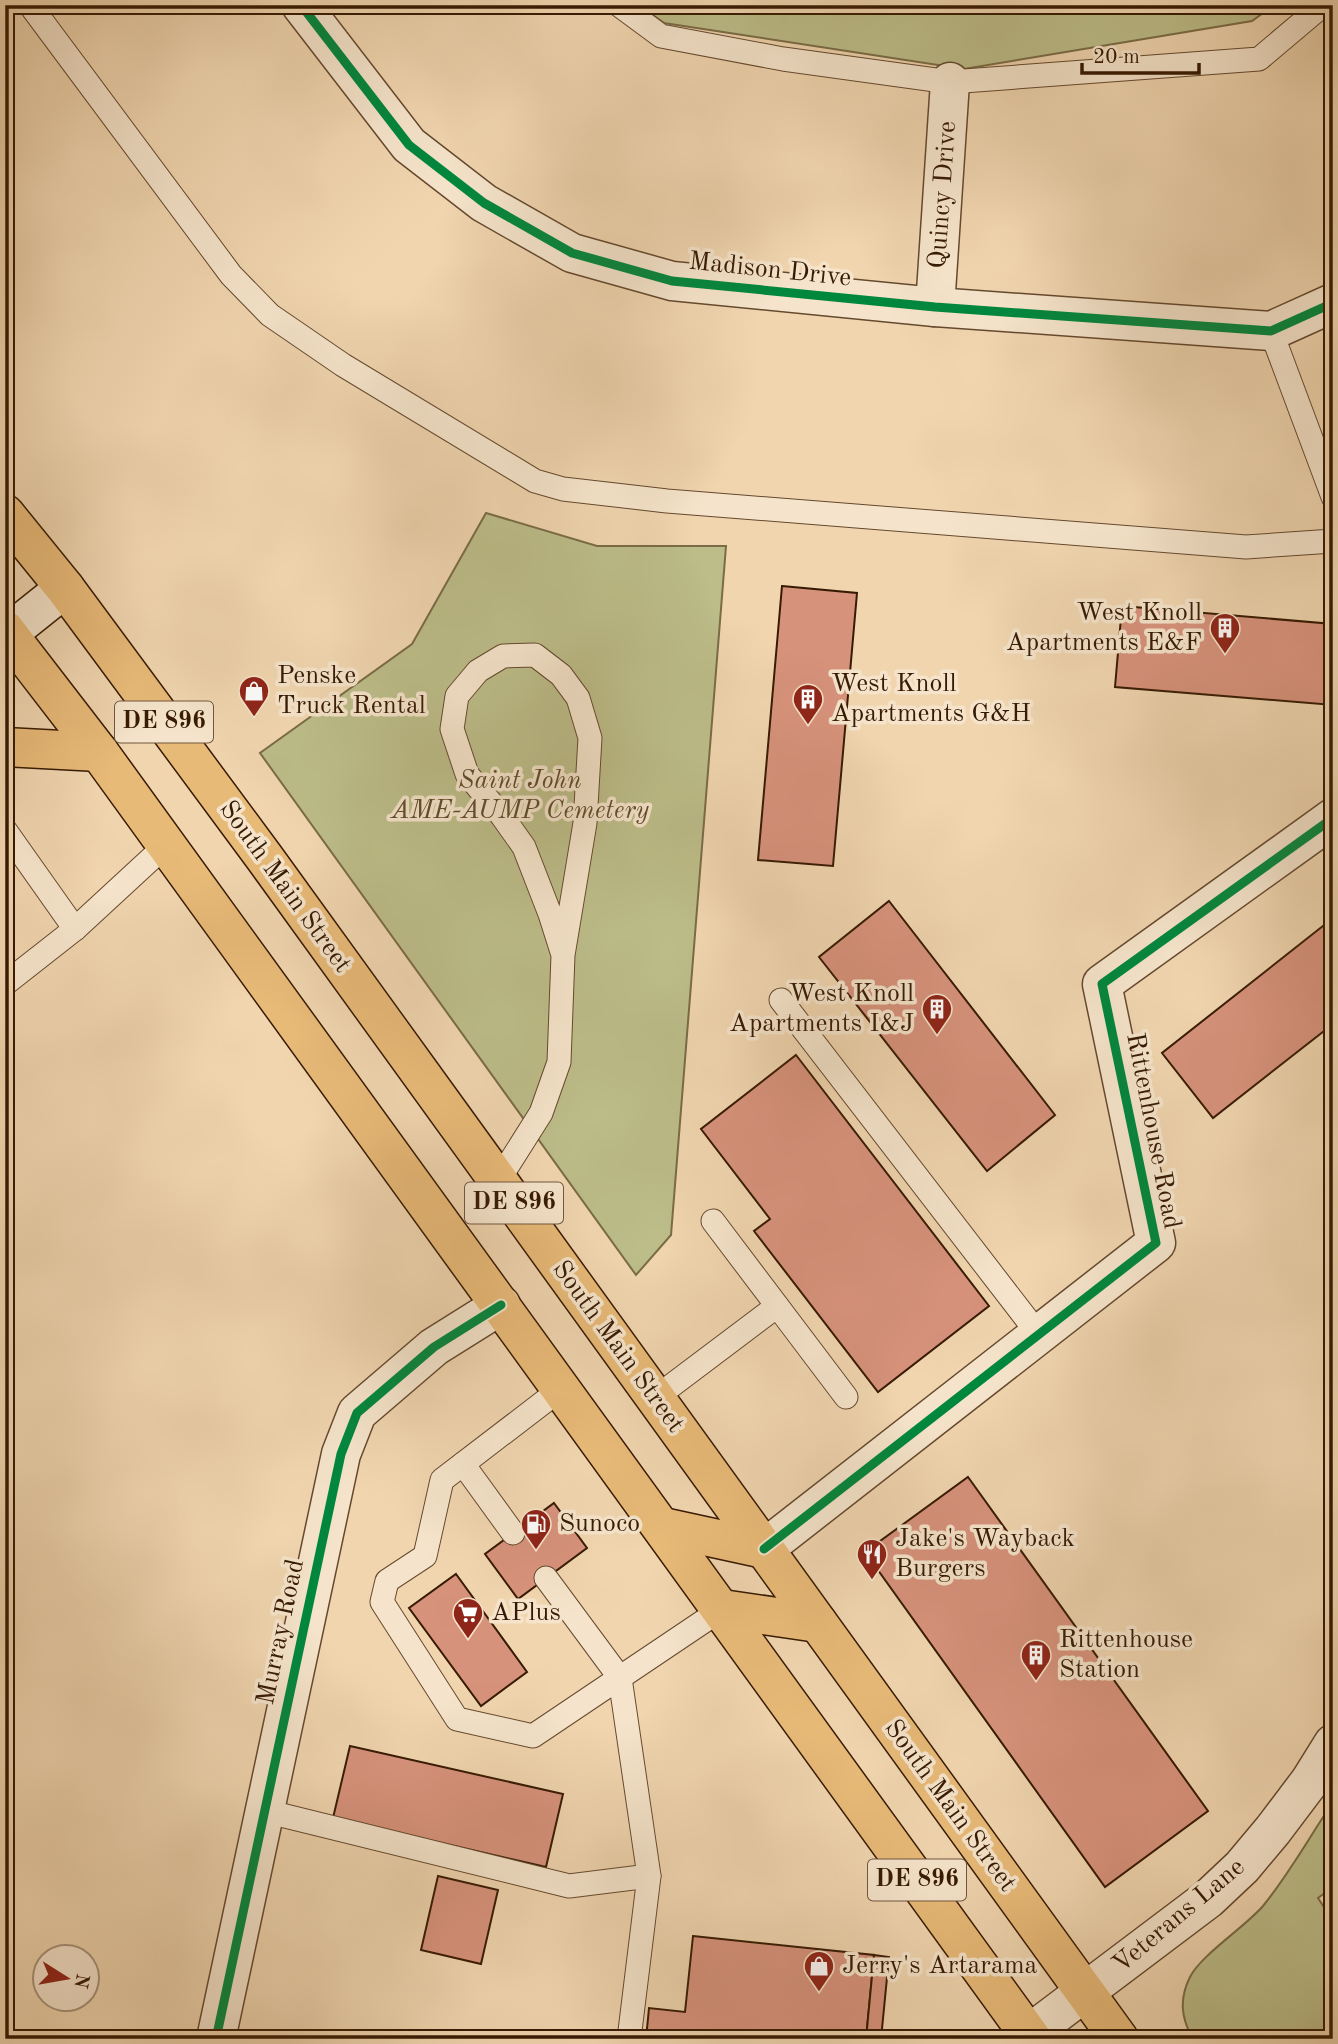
<svg xmlns="http://www.w3.org/2000/svg" width="1338" height="2044" font-family="'Old Standard TT',serif">
<rect width="100%" height="100%" fill="#f0d5af"/>
<filter id="stains"><feTurbulence type="fractalNoise" baseFrequency=".00286" numOctaves="4"/><feColorMatrix values="0 0 0 0 .2 0 0 0 0 .09 0 0 0 0 .02 0 0 0 .5 -.17"/></filter>
<radialGradient id="worn" r=".72"><stop offset=".6" stop-color="#630" stop-opacity="0"/><stop offset="1" stop-color="#630" stop-opacity=".3"/></radialGradient>
<g fill="#bcbd89" stroke="#7a6c46" stroke-width="2">
<polygon points="639,5 1274,5 1252,21 964,69 664,23"/>
<polygon points="486,513 597,546 726,546 671,1235 636,1275 260,753 412,644"/>
<path d="M1333,1802V1887L1318,1898L1333,1921V2039H1193C1181,2018 1179,1999 1190,1977C1201,1955 1245,1927 1263,1906C1289,1874 1310,1836 1333,1802Z"/>
</g>
<g fill="#d7927c" stroke="#371a03" stroke-width="2">
<polygon points="782,586 857,593 833,866 758,860"/>
<polygon points="1122,606 1333,624 1333,705 1115,687"/>
<polygon points="889,901 1055,1115 987,1171 819,957"/>
<polygon points="1333,918 1333,1024 1213,1118 1162,1053"/>
<polygon points="796,1055 989,1306 878,1392 754,1231 770,1219 701,1129"/>
<polygon points="968,1477 1208,1811 1105,1887 865,1552"/>
<polygon points="554,1503 587,1548 518,1599 485,1554"/>
<polygon points="456,1574 527,1672 481,1706 409,1608"/>
<polygon points="350,1746 563,1794 546,1867 333,1818"/>
<polygon points="438,1876 498,1890 481,1964 421,1950"/>
<polygon points="693,1936 874,1955 866,2039 646,2039 649,2008 685,2012"/>
<polygon points="874,1955 889,1957 881,2039 866,2039"/>
</g>
<g fill="none" stroke-linecap="round" stroke-linejoin="round">
<g stroke="#65492e" stroke-width="25">
<g id="lane">
<polyline points="30,5 231,275 270,315 343,365 535,481 563,489 667,501 1246,547 1333,541"/>
<polyline points="619,5 661,36 783,59 950,82 1259,59 1323,5"/>
<polyline points="1271,331 1333,497"/>
<polyline points="5,830 75,929"/>
<polyline points="5,984 75,929 166,845"/>
<polyline points="781,1000 1039,1335"/>
<polyline points="498,1181 541,1113 559,1062 563,955 585,823 590,738 578,698 561,675 535,655 503,656 478,671 457,696 452,729 467,774 502,816 524,847 550,914 563,955"/>
<polyline points="713,1221 846,1397"/>
<polyline points="562,1388 442,1480 425,1556 387,1581 382,1602 457,1719 533,1736 722,1609"/>
<polyline points="655,1398 777,1306"/>
<polyline points="463,1464 513,1533"/>
<polyline points="546,1578 620,1678 649,1876 629,2039"/>
<polyline points="265,1811 569,1886 649,1876"/>
</g>
</g>
<g stroke="#65492e" stroke-width="41">
<g id="street">
<polyline points="301,5 409,145 484,203 572,253 672,281 935,307 1271,331 1333,303"/>
<polyline points="935,307 950,82"/>
<polyline points="764,1549 1156,1243 1102,984 1333,818"/>
<polyline points="1029,2034 1208,1899 1242,1867 1273,1830 1310,1781 1333,1744"/>
<polyline points="216,2039 341,1454 357,1413 434,1347 501,1305"/>
</g>
</g>
<g stroke="#371a03" stroke-width="41">
<polyline id="secondary" points="5,636 65,588"/>
</g>
<g stroke="#371a03" stroke-width="41">
<g id="primary">
<polyline points="5,514 65,588 264,857 1119,2039"/>
<polyline points="5,630 99,752 1032,2039"/>
<polyline points="5,747 99,752"/>
<polyline points="663,1527 764,1549"/>
<polyline points="722,1609 818,1623"/>
</g>
</g>
<use href="#lane" stroke="#f5e4cb" stroke-width="23"/>
<use href="#street" stroke="#f5e4cb" stroke-width="38"/>
<use href="#secondary" stroke="#f5e4cb" stroke-width="38"/>
<use href="#primary" stroke="#e8ba78" stroke-width="38"/>
<g stroke="#f5e4cb" stroke-width="13">
<g id="cycleway">
<polyline points="301,5 409,145 484,203 572,253 672,281 935,307 1271,331 1333,303"/>
<polyline points="764,1549 1156,1243 1102,984 1333,818"/>
<polyline points="216,2039 341,1454 357,1413 434,1347 501,1305"/>
</g>
</g>
<use href="#cycleway" stroke="#00873e" stroke-width="9"/>
</g>
<defs>
<g id="building-pin" transform="scale(1.575)"><path d="M0 17L-7.5 6A9.5 9.5 0 1 1 7.5 6Z" fill="#8f2418" stroke="#f5e4cb"/><path d="M-4-6H4V6H1V3H-1V6H-4ZM-2.5-4.3h1.7v1.8h-1.7ZM.8-4.3h1.7v1.8H.8ZM-2.5-1h1.7V.8h-1.7ZM.8-1h1.7V.8H.8Z" fill="#fff"/></g>
<g id="shop-pin" transform="scale(1.575)"><path d="M0 17L-7.5 6A9.5 9.5 0 1 1 7.5 6Z" fill="#8f2418" stroke="#f5e4cb"/><path d="M-5-2.5h2.3a2.7 3.5 0 0 1 5.4 0H5L5.5 6h-11ZM-1.5-2.5h3a1.5 2.3 0 0 0-3 0Z" fill="#fff"/></g>
<g id="fuel-pin" transform="scale(1.575)"><path d="M0 17L-7.5 6A9.5 9.5 0 1 1 7.5 6Z" fill="#8f2418" stroke="#f5e4cb"/><path d="M-5.5-6h7V0h2V4h1.3V-2.5L3-4.5l.8-.8L6-3V5H2.5V1h-1V6h-7ZM-4.2-4.7v3.2H.2V-4.7Z" fill="#fff"/></g>
<g id="restaurant-pin" transform="scale(1.575)"><path d="M0 17L-7.5 6A9.5 9.5 0 1 1 7.5 6Z" fill="#8f2418" stroke="#f5e4cb"/><path d="M-5-6h1v4h1v-4h1v4h1v-4h1v5L-1.5 .5V6h-2V.5L-5-1ZM5-6V6H3V1.5H1.5Q1.5-4 5-6Z" fill="#fff"/></g>
<g id="supermarket-pin" transform="scale(1.575)"><path d="M0 17L-7.5 6A9.5 9.5 0 1 1 7.5 6Z" fill="#8f2418" stroke="#f5e4cb"/><path d="M-6-5.5h2.5l.6 2H6L4.5 2H-2.5L-4.4-4H-6ZM-1.5 3.2a1.3 1.3 0 1 0 .1 0ZM3 3.2a1.3 1.3 0 1 0 .1 0Z" fill="#fff"/></g>
</defs>
<g fill-rule="evenodd">
<use href="#building-pin" x="1225" y="628"/>
<use href="#shop-pin" x="254" y="691"/>
<use href="#building-pin" x="808" y="699"/>
<use href="#building-pin" x="937" y="1009"/>
<use href="#fuel-pin" x="536" y="1524"/>
<use href="#restaurant-pin" x="872" y="1554"/>
<use href="#supermarket-pin" x="468" y="1613"/>
<use href="#building-pin" x="1036" y="1655"/>
<use href="#shop-pin" x="819" y="1966"/>
</g>
<g text-anchor="middle" dominant-baseline="central" stroke-width="7" stroke-linejoin="round" paint-order="stroke">
<g fill="#f5e4cb" stroke="#70573f" stroke-width="2">
<rect x="115" y="701.5" width="98" height="41" rx="5"/>
<rect x="465" y="1182.5" width="98" height="41" rx="5"/>
<rect x="868" y="1859.5" width="98" height="41" rx="5"/>
</g>
<g font-size="24" font-weight="bold" fill="#371a03">
<text x="164" y="722">DE 896</text>
<text x="514" y="1203">DE 896</text>
<text x="917" y="1880">DE 896</text>
</g>
<g font-size="26" fill="#371a03" stroke="#f5e4cb">
<text transform="translate(943 195) rotate(-86)">Quincy Drive</text>
<text transform="translate(770 270) rotate(6)">Madison Drive</text>
<text transform="translate(285 887) rotate(54)">South Main Street</text>
<text transform="translate(1153 1131) rotate(79)">Rittenhouse Road</text>
<text transform="translate(618 1347) rotate(54)">South Main Street</text>
<text transform="translate(281 1632) rotate(-78)">Murray Road</text>
<text transform="translate(950 1806) rotate(54)">South Main Street</text>
<text transform="translate(1179 1916) rotate(-40)">Veterans Lane</text>
</g>
<g font-size="26" fill="#371a03" stroke="#f5e4cb" text-anchor="start">
<text x="1202" y="613" text-anchor="end">West Knoll<tspan x="1202" dy="30">Apartments E&amp;F</tspan></text>
<text x="277" y="676">Penske<tspan x="277" dy="30">Truck Rental</tspan></text>
<text x="831" y="684">West Knoll<tspan x="831" dy="30">Apartments G&amp;H</tspan></text>
<text x="914" y="994" text-anchor="end">West Knoll<tspan x="914" dy="30">Apartments I&amp;J</tspan></text>
<text x="559" y="1524">Sunoco</text>
<text x="895" y="1539">Jake's Wayback<tspan x="895" dy="30">Burgers</tspan></text>
<text x="491" y="1613">APlus</text>
<text x="1059" y="1640">Rittenhouse<tspan x="1059" dy="30">Station</tspan></text>
<text x="842" y="1966">Jerry's Artarama</text>
</g>
<g font-size="26" font-style="italic" fill="#5f4b2b" stroke="#f5e4cb">
<text x="520" y="781">Saint John<tspan x="520" dy="30">AME-AUMP Cemetery</tspan></text>
</g>
</g>
<rect width="1338" height="2044" fill="none" stroke="#f0d5af" stroke-width="28"/>
<rect x="7" y="7" width="1324" height="2030" fill="none" stroke="#371a03" stroke-width="3.5"/>
<rect x="14" y="14" width="1310" height="2016" fill="none" stroke="#371a03" stroke-width="2"/>
<g transform="translate(66 1978) rotate(101)"><circle r="33" fill="#f5e4cb" stroke="#a9937b" stroke-width="2"/>
<path d="M0-5L12 26L0 18L-12 26Z" fill="#8f2418"/>
<text y="-10" font-size="19" font-weight="bold" text-anchor="middle" fill="#371a03">N</text>
</g>
<path d="M1082 63v10h117v-10" fill="none" stroke="#371a03" stroke-width="3.5"/>
<text x="1093" y="63" font-size="21" fill="#371a03" stroke="#f5e4cb" stroke-width="5" paint-order="stroke">20 m</text>
<rect width="100%" height="100%" filter="url(#stains)"/>
<rect width="100%" height="100%" fill="url(#worn)"/>
</svg>
